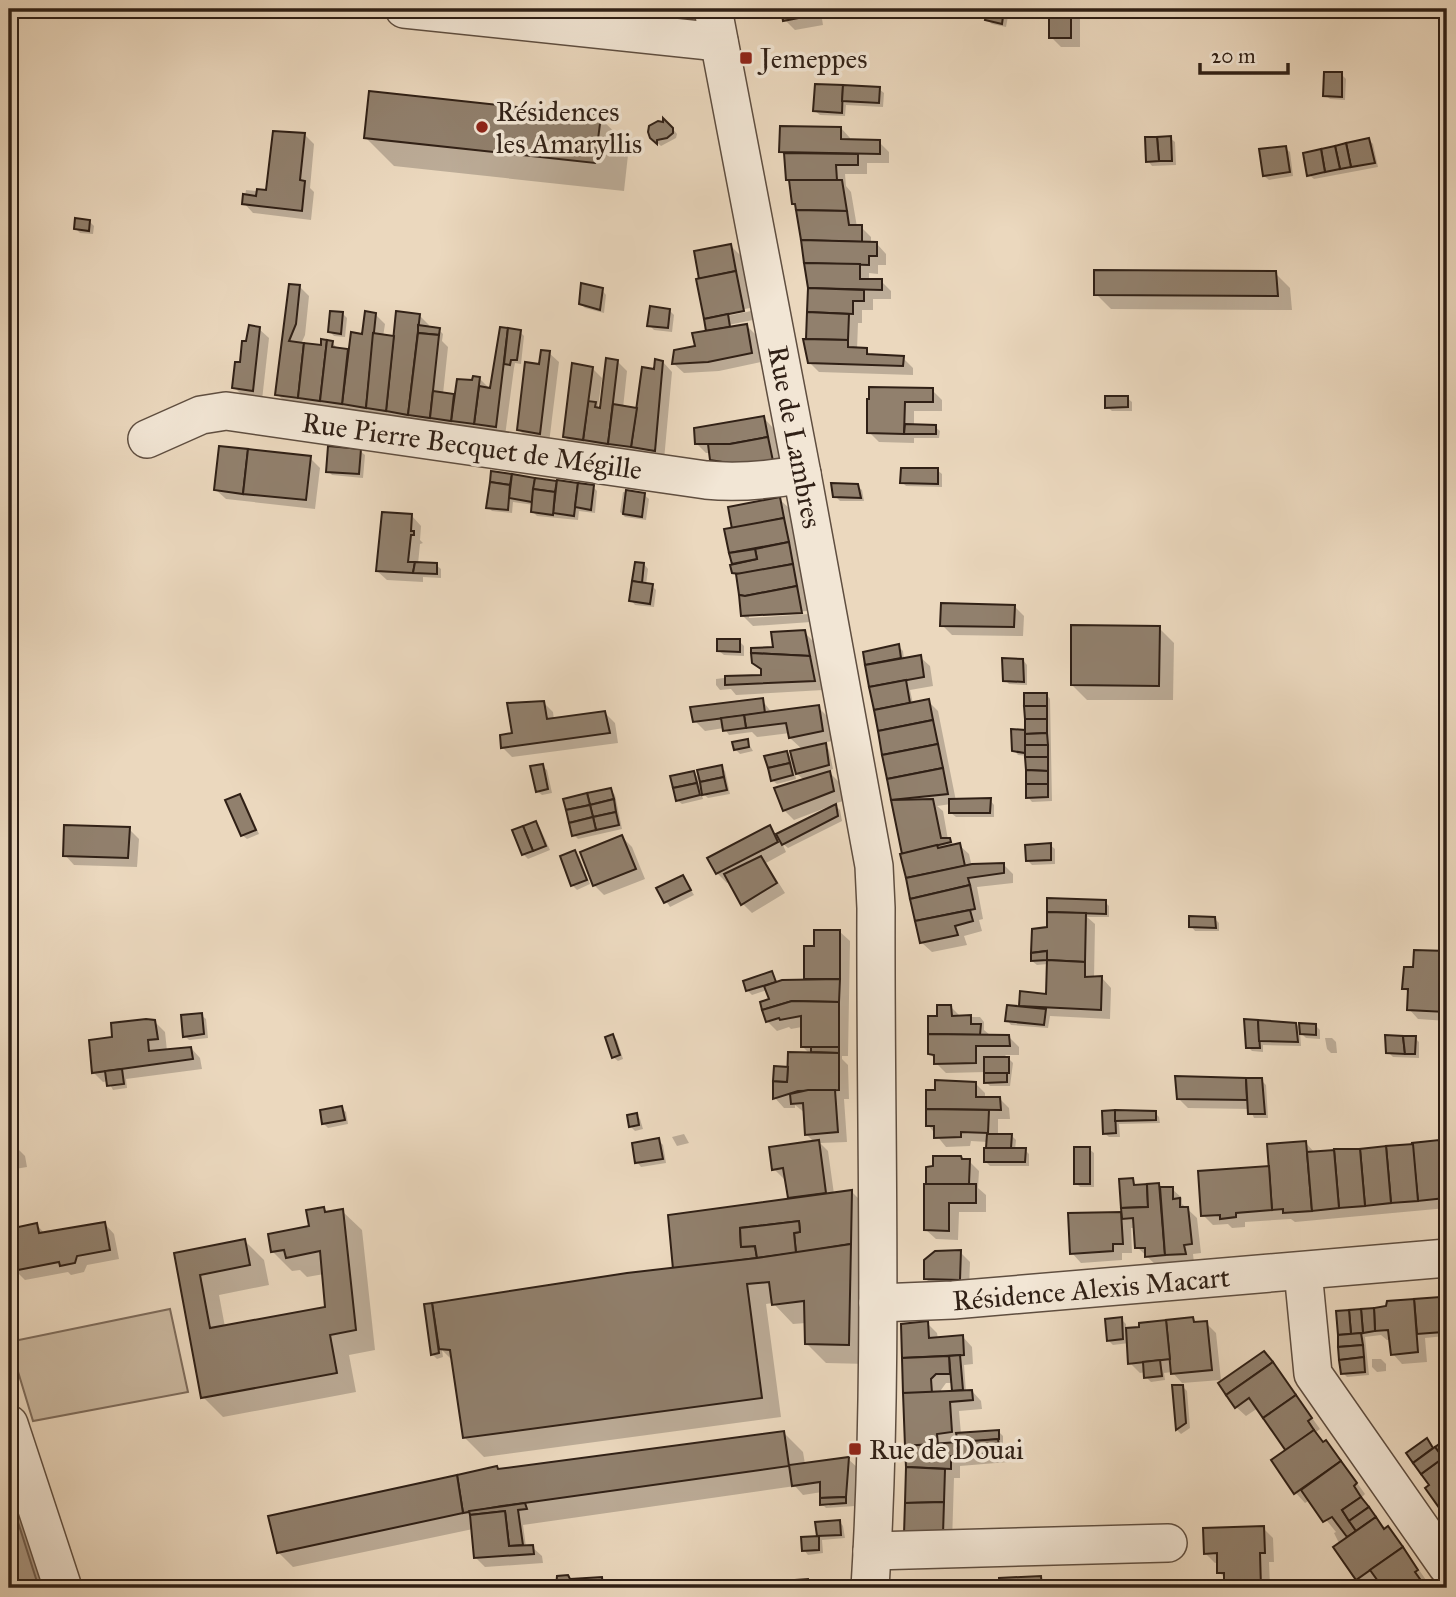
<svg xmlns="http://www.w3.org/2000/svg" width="1456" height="1597" font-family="'IM FELL Great Primer',serif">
<rect width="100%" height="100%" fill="#ebd8be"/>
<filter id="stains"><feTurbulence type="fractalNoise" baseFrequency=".00286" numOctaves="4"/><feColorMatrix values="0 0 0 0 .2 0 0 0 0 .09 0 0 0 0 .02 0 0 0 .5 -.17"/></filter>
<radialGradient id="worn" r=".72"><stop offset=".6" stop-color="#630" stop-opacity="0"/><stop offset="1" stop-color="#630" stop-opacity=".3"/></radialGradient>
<polygon fill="#cbb9a1" stroke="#7e6c5c" stroke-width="2" points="170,1309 188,1392 33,1421 9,1342"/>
<polygon fill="#ab9985" stroke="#7a6959" stroke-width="2" points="9,1473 46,1588 9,1588"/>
<g fill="#0003" fill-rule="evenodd">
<polygon points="623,9 693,9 696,24 632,17"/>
<polygon points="783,9 825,9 827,18 822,19 823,25 795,30 785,20"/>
<polygon points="989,9 1007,9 1009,11 1006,27 992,24 987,20"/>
<polygon points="1051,9 1080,9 1080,47 1061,47 1051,37"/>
<polygon points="1341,74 1346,79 1345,100 1330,99 1325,95"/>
<polygon points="817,86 879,89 884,93 883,107 846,105 845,116 820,115 815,111"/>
<polygon points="600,118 629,146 624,191 394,166 365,137"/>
<polygon points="668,123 677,134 676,138 661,146 651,137"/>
<polygon points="841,128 850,138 850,141 879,142 889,152 889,163 867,163 867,174 845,174 846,186 851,192 857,227 861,227 871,237 871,244 877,244 886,254 886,265 878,265 878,274 869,273 869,281 881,281 891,291 891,299 873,299 873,310 862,310 862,323 858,323 857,350 866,350 872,356 903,358 913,368 913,375 819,372 809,362 809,288 797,206 794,203 786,156 781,152"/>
<polygon points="304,134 314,144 310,188 314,192 311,220 253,213 244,203 246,190 267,192"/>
<polygon points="1170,138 1175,142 1176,165 1152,166 1148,161"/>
<polygon points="1369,140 1373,144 1378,167 1314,179 1309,175"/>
<polygon points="1285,148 1290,152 1293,176 1269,180 1264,176"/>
<polygon points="89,221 94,226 93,234 80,233 75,228"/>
<polygon points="731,246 741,256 750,308 724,313 727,316 751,311 753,320 728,325 729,329 746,325 756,335 761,362 719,371 684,373 674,364 697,348 710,332"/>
<polygon points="1275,273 1290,288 1292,310 1111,309 1096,294"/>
<polygon points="300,287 309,296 305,335 301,344 322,347 332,343 339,349 350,351 364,335 375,314 385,324 383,337 395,338 419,315 429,325 428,328 439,330 443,334 442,341 448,347 443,394 456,396 479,378 492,391 501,329 520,332 524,336 521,364 515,363 514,368 505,436 462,430 457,424 440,422 439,427 287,404 277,394"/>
<polygon points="602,290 606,295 604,313 585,308 580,303"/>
<polygon points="669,310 674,315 672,332 654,330 649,325"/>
<polygon points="343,314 347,318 345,337 334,336 330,332"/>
<polygon points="259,329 269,338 262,400 244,397 234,387 248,343"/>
<polygon points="549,353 559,362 549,443 529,440 519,430 540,366"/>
<polygon points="617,361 627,371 623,408 638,410 656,371 663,362 672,372 664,460 643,457 638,451 618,448 617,453 574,447 565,437 592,368 602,378 598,407 602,411"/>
<polygon points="932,390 942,400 942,411 914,411 914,426 935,427 940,431 939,438 914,438 914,443 879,442 869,432 869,401"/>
<polygon points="1127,398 1132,402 1132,411 1112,411 1107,407"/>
<polygon points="764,418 773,428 782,470 721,469 711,459 711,453 706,453 696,443"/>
<polygon points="360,451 365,455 363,478 332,475 328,471"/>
<polygon points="310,458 320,468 315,509 226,499 216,490"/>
<polygon points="937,470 942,474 942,487 906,486 902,482"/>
<polygon points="493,473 593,487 597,491 595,513 579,511 578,520 537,516 533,512 534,505 513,502 512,513 492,511 488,507"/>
<polygon points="857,486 862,490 864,501 840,501 835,496"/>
<polygon points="623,492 644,495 649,499 646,520 625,517 620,512"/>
<polygon points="779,499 789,508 809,611 749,614 749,618 809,614 811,622 753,626 743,616 738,577 734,572 736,566 726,531 735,530"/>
<polygon points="412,516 421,526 420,540 423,543 420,544 418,564 436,565 441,569 441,578 423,577 423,582 387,580 377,571"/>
<polygon points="644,564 648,569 646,585 652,586 656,590 654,607 635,605 631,600"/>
<polygon points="1014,606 1024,616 1023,636 952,635 942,625"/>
<polygon points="1159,628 1174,643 1173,700 1087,700 1072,685"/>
<polygon points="804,632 814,642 823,690 736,695 731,689 720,690 716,685 716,679 724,678 726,680 763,676 763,672 753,663"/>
<polygon points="739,641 744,646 744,656 724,655 719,651"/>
<polygon points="898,646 903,651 904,659 920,657 930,666 933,686 910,690 913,704 928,701 938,711 956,801 990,800 994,805 994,817 956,817 951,813 951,804 937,806 943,811 948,840 955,845 959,845 969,854 972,867 1003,864 1013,874 1013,883 977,887 983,919 979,920 982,931 964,936 967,945 932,952 922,943 902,854 865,653"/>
<polygon points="1023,660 1027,665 1027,685 1009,684 1005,680"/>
<polygon points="1046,694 1050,699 1052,801 1032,802 1028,797 1027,756 1018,755 1014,750 1027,732"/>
<polygon points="762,700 772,713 818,707 828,717 832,741 823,743 829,750 833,769 828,771 839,782 843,801 834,804 840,810 842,821 788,848 782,843 786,852 766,863 785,893 752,913 743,904 730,881 727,883 717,873 769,828 777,835 829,809 828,807 794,820 784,810 804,780 794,771 796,779 777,784 772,780 787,753 794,760 803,750 790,738 790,733 757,737 752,732 729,735 724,728 705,731 695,721"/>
<polygon points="543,702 553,712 554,720 605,713 615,723 618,743 512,757 502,747"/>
<polygon points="747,741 753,751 740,754 735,749"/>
<polygon points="542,766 547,770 552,793 542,795 537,791"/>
<polygon points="721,767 725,771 730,794 708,798 701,792 703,799 682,804 677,800 694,773 701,780"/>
<polygon points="611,790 615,795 622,829 578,839 574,835"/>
<polygon points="240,796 244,800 259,834 247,839 242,835"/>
<polygon points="536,823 540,828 550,850 528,859 523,854"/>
<polygon points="129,829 139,839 137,867 74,865 65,855"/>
<polygon points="622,837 632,847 645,879 604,895 594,885"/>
<polygon points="1050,845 1055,849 1055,864 1032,865 1027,860"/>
<polygon points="574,852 579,856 590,884 577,890 572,885"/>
<polygon points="683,877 694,895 670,907 658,889"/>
<polygon points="1105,902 1109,906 1109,917 1087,917 1095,924 1094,978 1102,978 1111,988 1110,1019 1050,1016 1048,1028 1011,1025 1007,1020 1024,1008 1021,1005 1048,996 1048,964 1037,965 1032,961 1048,929"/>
<polygon points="1215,919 1219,923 1219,931 1195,931 1191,926"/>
<polygon points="840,932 850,941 848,1056 842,1056 842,1059 848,1065 849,1099 844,1099 847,1142 820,1143 828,1151 834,1194 851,1191 866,1206 868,1364 826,1363 806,1343 806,1323 793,1324 773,1303 766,1304 781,1417 484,1457 464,1437 453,1361 442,1350 443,1357 437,1359 432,1354 426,1306 675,1269 792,1200 787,1178 784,1179 774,1169 814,1142 806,1134 805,1113 795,1105 795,1108 784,1108 775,1098 789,1068 810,1054 803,1047 802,1027 791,1029 789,1027 777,1031 767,1021 771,1000 767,990 752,995 747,990 772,973 778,983 806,981 806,948 816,948"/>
<polygon points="1416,951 1447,952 1447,1021 1418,1019 1409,1009 1410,994 1404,988 1414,969"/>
<polygon points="951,1007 961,1017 980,1017 984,1022 984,1030 990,1035 1009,1037 1019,1047 1019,1055 1005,1055 1013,1063 1010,1086 990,1086 986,1082 986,1072 946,1073 936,1063 936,1060 929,1053 939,1018"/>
<polygon points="201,1015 206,1019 208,1038 189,1040 185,1036"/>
<polygon points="1246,1021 1296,1024 1302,1030 1316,1026 1320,1030 1320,1039 1306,1038 1300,1032 1301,1046 1263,1045 1263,1052 1252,1051 1248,1047"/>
<polygon points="155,1022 165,1032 167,1051 191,1048 200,1058 202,1069 126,1079 127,1088 113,1090 108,1081 103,1082 93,1072"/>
<polygon points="613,1036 617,1040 623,1059 618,1061 613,1057"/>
<polygon points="1325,1038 1332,1038 1336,1042 1337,1053 1331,1053 1327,1049"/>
<polygon points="1415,1038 1419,1042 1419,1058 1393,1057 1388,1052"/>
<polygon points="1177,1078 1261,1080 1266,1085 1268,1118 1254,1118 1250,1109 1188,1108 1178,1098"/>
<polygon points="975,1083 985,1093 985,1099 1000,1099 1009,1108 1010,1119 998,1119 998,1136 1012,1136 1016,1140 1015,1150 1025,1150 1029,1154 1029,1166 990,1166 985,1161 988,1142 971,1141 970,1146 946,1147 928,1125 928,1091"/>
<polygon points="341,1108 346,1112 348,1124 328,1128 324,1124"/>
<polygon points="1104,1112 1155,1113 1159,1117 1160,1123 1119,1124 1120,1137 1109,1137 1104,1133"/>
<polygon points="636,1115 640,1119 643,1129 635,1131 630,1126"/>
<polygon points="1447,1130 1447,1208 1295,1222 1291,1219 1245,1222 1245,1227 1232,1228 1228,1224 1213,1225 1203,1215 1305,1142 1315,1153 1441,1141 1440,1131"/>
<polygon points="684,1134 689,1143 677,1146 672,1137"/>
<polygon points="658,1140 663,1145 666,1163 641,1167 637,1162"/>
<polygon points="15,1146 25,1156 27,1167 9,1170 9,1147"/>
<polygon points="1089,1149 1094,1153 1094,1187 1080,1187 1076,1183"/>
<polygon points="964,1161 969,1161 979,1171 978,1188 986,1195 986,1212 959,1212 958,1240 936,1239 926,1230"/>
<polygon points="1132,1180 1137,1187 1159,1185 1162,1189 1172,1189 1182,1198 1182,1204 1197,1218 1201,1253 1193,1254 1194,1263 1157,1266 1137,1247 1136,1228 1131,1228 1132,1253 1122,1253 1122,1260 1081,1263 1072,1253 1070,1215 1123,1213"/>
<polygon points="9,1190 14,1196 18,1217 9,1219"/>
<polygon points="324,1209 328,1213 342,1211 362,1230 375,1350 349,1355 356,1392 223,1417 203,1397 176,1254 244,1240 264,1260 269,1285 219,1295 225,1327 327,1308 324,1274 307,1277 300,1270 292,1271 273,1252 311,1227"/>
<polygon points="105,1224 114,1234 119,1259 87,1265 84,1272 71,1275 68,1272 25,1280 15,1270 14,1262 9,1263 9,1231 37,1225 45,1234"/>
<polygon points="960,1252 970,1262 969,1289 936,1289 926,1279"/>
<polygon points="1447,1298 1447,1351 1445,1336 1425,1338 1427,1362 1402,1364 1393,1354 1391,1340 1387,1340 1381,1335 1365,1337 1369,1375 1347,1377 1343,1373 1337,1313 1388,1308 1388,1303"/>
<polygon points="1121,1319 1126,1324 1126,1330 1193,1319 1197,1323 1206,1323 1216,1333 1221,1380 1182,1383 1172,1372 1164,1373 1165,1380 1151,1382 1146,1377 1146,1372 1140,1373 1130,1363 1129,1343 1113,1345 1108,1340"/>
<path d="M927,1323L937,1333L938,1339L963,1337L972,1347L973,1364L964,1365L966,1392L972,1391L981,1401L982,1409L959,1411L961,1434L998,1431L1003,1436V1443H999L1007,1451L1008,1462L960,1466V1478H954L952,1543L906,1534L907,1467L902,1325ZM946,1383H953L954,1390L941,1394V1390Z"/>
<polygon points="1372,1359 1381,1359 1386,1364 1386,1371 1377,1372 1372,1367"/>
<polygon points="1277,1369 1320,1429 1316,1432 1324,1443 1335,1452 1365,1494 1362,1497 1379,1522 1397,1538 1426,1580 1423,1583 1427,1588 1385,1588 1379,1580 1367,1588 1357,1579 1334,1533 1336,1532 1310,1500 1305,1503 1296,1493 1274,1461 1288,1451 1258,1408 1246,1416 1236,1407"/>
<polygon points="1182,1386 1187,1391 1190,1428 1181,1434 1177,1430 1174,1387"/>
<polygon points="783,1432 803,1452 805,1464 848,1459 858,1468 855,1506 826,1508 824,1506 830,1506 827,1503 824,1503 824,1506 822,1504 822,1492 803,1495 795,1486 523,1525 526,1547 532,1547 542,1556 543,1563 485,1567 475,1557 473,1529 293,1567 278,1552 497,1468 499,1470"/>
<polygon points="1427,1440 1434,1450 1447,1444 1447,1516 1428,1488 1431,1486 1408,1454"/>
<polygon points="839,1521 843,1526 845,1538 822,1540 823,1553 808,1555 804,1550 819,1538 817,1523"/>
<polygon points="1263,1528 1273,1538 1274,1562 1269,1562 1270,1588 1229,1588 1226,1579 1219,1572 1219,1562 1215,1563 1205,1553"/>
<polygon points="1041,1578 1050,1588 988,1588 988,1584"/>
<polygon points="601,1579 611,1588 558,1588 557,1581"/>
<polygon points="370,1581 374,1588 360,1588 359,1582"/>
<polygon points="808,1581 815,1588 712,1588 712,1587"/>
<polygon points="911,1584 953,1586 955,1588 910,1588"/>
</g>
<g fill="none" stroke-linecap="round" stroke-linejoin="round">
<polyline stroke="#6e5c4e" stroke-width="2" points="9,1494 39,1588"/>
</g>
<g fill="#91806d" stroke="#302016" stroke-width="2">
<polygon points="627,9 686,9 687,15"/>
<polygon points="781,9 813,9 814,15 783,21"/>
<polygon points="987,9 1004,9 1002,24 985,20"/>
<rect x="1049" y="9" width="22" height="29"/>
<polygon points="1324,72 1342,72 1342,97 1323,96"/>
<polygon points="815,84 843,85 842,113 813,111"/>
<polygon points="843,85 880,87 879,103 842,101"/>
<polygon points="369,91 601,116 595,163 364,138"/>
<polygon points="663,118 673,128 673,133 667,138 657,140 657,144 650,138 648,132 649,126 658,121 663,122"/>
<polygon points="780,126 841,127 841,139 880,140 880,154 779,152"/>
<polygon points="273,131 305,133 300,180 305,181 302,211 242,204 243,194 256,196 257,189 266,190"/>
<polygon points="1171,136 1172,161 1159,161 1157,137"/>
<polygon points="1145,137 1157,137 1159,161 1146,162"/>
<polygon points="1369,138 1375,163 1351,167 1346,143"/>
<polygon points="1346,143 1351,167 1340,169 1335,146"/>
<polygon points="1286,146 1290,172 1263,176 1259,149"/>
<polygon points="1335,146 1340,169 1325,172 1321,149"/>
<polygon points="1321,149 1325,172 1307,176 1303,153"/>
<polygon points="784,153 858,154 858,165 836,165 837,180 786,180"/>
<polygon points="789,180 842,180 847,211 796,210 795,204 792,204"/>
<polygon points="796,210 847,211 849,225 862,225 862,242 801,240"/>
<polygon points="75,218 90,220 89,231 74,229"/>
<polygon points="801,240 877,242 877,256 869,256 869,265 804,263"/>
<polygon points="731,244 736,271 699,279 694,251"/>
<polygon points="804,263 860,264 860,279 882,279 882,290 808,288"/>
<polygon points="1094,270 1276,271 1278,296 1094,295"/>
<polygon points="736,271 744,311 704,319 696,279"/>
<polygon points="581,283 603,288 600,310 579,304"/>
<polygon points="289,284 300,285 296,324 289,341 304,343 298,398 275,395"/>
<polygon points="808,288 864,290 864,301 853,301 853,314 807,312"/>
<polygon points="650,306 670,309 668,328 647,326"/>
<polygon points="330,311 343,312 341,334 328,332"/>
<polygon points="365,311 376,313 366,408 342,404 351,332 362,334"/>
<polygon points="396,311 420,314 408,415 386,411"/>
<polygon points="807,312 849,314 848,340 806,339"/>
<polygon points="728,314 730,327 706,331 704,319"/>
<polygon points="747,324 752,353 708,362 672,364 674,350 695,346 692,333"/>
<polygon points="249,325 260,327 253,391 232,388 235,362 240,362 242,341 246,341"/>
<polygon points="418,325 440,328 439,335 418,333"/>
<polygon points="500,327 508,328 496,427 474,424 479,386 490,388"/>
<polygon points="508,328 521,330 517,360 511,360 510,365 504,364"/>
<polygon points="373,333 394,336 386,411 366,408"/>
<polygon points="418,333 439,335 430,418 408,415"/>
<polygon points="321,339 327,340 320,401 298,398 304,343 321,345"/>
<polygon points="803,339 848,340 848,347 867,348 867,354 904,356 903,366 808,363"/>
<polygon points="327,340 333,341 332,347 348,349 342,404 320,401"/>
<polygon points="541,350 550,351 540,434 517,430 525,362 539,364"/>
<polygon points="606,358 618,360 608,444 583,440 588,401 596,402 595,407 600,408"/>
<polygon points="655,359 663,361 655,451 631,447 642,367 654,369"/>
<polygon points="572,363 593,367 583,440 563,437"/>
<polygon points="473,376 480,377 474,424 451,421 457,379 472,380"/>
<polygon points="869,387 933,388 933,402 905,402 904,434 867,433 867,399 869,399"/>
<polygon points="433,391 454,394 451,421 430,418"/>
<polygon points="1105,396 1128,396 1128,407 1105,408"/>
<polygon points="613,404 637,408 631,447 608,444"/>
<polygon points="764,416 768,437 730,444 695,444 694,428"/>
<polygon points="905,424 936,425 936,434 904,434"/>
<polygon points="768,437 773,461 735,464 710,460 708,444 730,444"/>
<polygon points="219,446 248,449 243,494 214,490"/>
<polygon points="328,446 361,449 359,474 326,472"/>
<polygon points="248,449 311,456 306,500 243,494"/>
<polygon points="901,468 938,468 938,484 900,483"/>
<polygon points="491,471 512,474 510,485 490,482"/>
<polygon points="512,474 535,478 532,502 509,498"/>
<polygon points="535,478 557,481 555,492 533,489"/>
<polygon points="557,480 578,483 574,516 553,513"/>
<polygon points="490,482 510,485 508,510 486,508"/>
<polygon points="578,483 594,485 591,510 575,507"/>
<polygon points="831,483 858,484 861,498 833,497"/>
<polygon points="533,489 555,492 553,515 531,512"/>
<polygon points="626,490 645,493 642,517 623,514"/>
<polygon points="780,497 784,518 732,529 728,507"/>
<polygon points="382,512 412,514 411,531 414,531 414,535 411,535 408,562 415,562 413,573 376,571"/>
<polygon points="784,518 789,542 729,553 724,529"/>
<polygon points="789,542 793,564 740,574 732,573 730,565 757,559 755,549"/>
<polygon points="755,549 757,559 732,564 729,553"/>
<polygon points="415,562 437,563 437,574 413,573"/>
<polygon points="635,562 644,563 642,583 632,581"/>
<polygon points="793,564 797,586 745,596 739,595 736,574"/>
<polygon points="632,581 653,584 650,604 629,601"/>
<polygon points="797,586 802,613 741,616 739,595 745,596"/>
<polygon points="941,603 1015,605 1014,627 940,626"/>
<polygon points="1071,625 1160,626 1159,686 1071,685"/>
<polygon points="805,630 810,656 751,653 751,648 773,647 771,632"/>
<polygon points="717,639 740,639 740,652 717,651"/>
<polygon points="899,644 901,658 865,665 863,652"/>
<polygon points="751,653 810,656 815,681 725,685 725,676 761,675 761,669 752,663"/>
<polygon points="921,655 924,677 869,687 865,665"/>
<polygon points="1002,658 1023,659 1024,682 1003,681"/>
<polygon points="906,680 910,703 874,710 869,687"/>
<rect x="1024" y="693" width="23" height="13"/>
<polygon points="763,698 765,713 693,722 690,707"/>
<polygon points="929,699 933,720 878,731 874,710"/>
<polygon points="544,701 547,719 605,711 610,733 501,748 500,735 512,733 507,703"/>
<polygon points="819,705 823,731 789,738 786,723 746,728 744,715"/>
<polygon points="1024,706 1047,706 1047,719 1025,719"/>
<polygon points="744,715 746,728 723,731 721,718"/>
<polygon points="1025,719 1047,719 1047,733 1025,734"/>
<polygon points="933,720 938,744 882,755 878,731"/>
<polygon points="1011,729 1025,730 1025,753 1012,751"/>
<polygon points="1047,733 1048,745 1025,745 1025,734"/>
<polygon points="748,739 749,747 734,750 732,742"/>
<polygon points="826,743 829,765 796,774 790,751"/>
<polygon points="938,744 943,768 887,779 882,755"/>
<rect x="1025" y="745" width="23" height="12"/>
<polygon points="787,751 790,763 768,768 764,756"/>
<polygon points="1025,757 1048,757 1048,771 1026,770"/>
<polygon points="790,763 793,775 771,781 768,768"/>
<polygon points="543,764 548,789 536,792 530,766"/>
<polygon points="722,765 724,777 700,782 697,770"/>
<polygon points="943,768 948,794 891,800 887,779"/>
<polygon points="1026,770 1048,771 1048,784 1026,784"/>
<polygon points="694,771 697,783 673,788 670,776"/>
<polygon points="830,771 834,791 783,811 774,788"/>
<polygon points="724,777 727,790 702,795 700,782"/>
<polygon points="697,783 700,795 676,801 673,788"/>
<polygon points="1026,784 1048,784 1048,797 1026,798"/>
<polygon points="611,788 614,799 590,805 587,793"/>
<polygon points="587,793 590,805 566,810 563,799"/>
<polygon points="240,794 256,830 241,836 225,800"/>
<polygon points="991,798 990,813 949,813 949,799"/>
<polygon points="614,799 616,812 593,817 590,805"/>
<polygon points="933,799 941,838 950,838 951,842 902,854 891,800"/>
<polygon points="836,804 838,816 782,845 776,834"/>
<polygon points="590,805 593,817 569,823 566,810"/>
<polygon points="616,812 619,825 596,830 593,817"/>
<polygon points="593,817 596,830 572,836 569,823"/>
<polygon points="536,821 546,846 533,851 523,826"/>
<polygon points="64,825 130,827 128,858 63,856"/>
<polygon points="770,825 778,842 716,874 707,858"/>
<polygon points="523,826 533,851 522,855 512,830"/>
<polygon points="622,835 636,869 593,886 580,852"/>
<polygon points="960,843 965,866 906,878 900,854 937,845 938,848"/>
<polygon points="1051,843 1051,860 1026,861 1025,845"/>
<polygon points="575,850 587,880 571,886 560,856"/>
<polygon points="761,856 777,883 741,905 724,874"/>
<polygon points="1004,863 1004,873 968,878 970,885 910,899 906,878 972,864"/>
<polygon points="683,875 691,890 664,903 656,888"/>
<polygon points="970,885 975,909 915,921 910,899"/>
<polygon points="1047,898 1106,900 1106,914 1047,912"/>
<polygon points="970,910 973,921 955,926 958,935 920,943 915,921"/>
<polygon points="1047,912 1086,913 1085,962 1047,960 1047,951 1031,953 1032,929 1047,927"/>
<polygon points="1189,916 1215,917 1216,928 1189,927"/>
<polygon points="814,930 840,930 840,979 804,979 804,946 814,946"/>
<polygon points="1414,950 1447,951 1446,1012 1407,1010 1408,989 1402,989 1404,967 1413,967"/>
<polygon points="1047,951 1047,960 1031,961 1031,953"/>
<polygon points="1047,960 1085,962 1085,977 1102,976 1101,1010 1019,1006 1020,991 1046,994"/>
<polygon points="772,971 776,982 746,991 743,981"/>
<polygon points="840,979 839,1002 792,1001 762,1010 760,1002 769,999 764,986 782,980"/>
<polygon points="792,1001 839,1002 839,1047 801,1047 801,1016 780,1020 779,1018 766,1022 762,1010"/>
<polygon points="937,1005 951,1005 952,1016 971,1015 971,1024 981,1024 980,1035 928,1034 928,1016 937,1016"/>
<polygon points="1007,1005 1046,1009 1044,1025 1005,1021"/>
<polygon points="202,1013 204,1034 183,1037 181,1015"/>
<polygon points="146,1019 155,1020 158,1039 148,1040 149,1051 191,1047 193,1059 92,1073 89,1040 112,1037 111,1023"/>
<polygon points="1244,1019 1258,1020 1260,1048 1246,1048"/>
<polygon points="1258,1020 1296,1023 1298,1042 1259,1041"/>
<polygon points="1299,1023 1316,1024 1316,1035 1300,1034"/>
<polygon points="613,1034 620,1055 612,1058 605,1037"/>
<polygon points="928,1034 1009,1035 1010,1046 976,1046 976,1063 934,1064 934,1055 928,1054"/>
<polygon points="1385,1035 1403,1036 1405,1054 1386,1053"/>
<polygon points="1403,1036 1416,1036 1415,1054 1405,1054"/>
<polygon points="811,1047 839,1047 839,1053 811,1052"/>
<polygon points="788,1052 839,1053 839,1090 798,1091 773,1099 773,1081 787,1082"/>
<rect x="984" y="1057" width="25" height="16"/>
<polygon points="774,1066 788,1067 787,1082 773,1081"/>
<polygon points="122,1069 124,1084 107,1086 105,1071"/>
<polygon points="984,1073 1007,1073 1007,1082 984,1083"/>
<polygon points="1175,1076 1246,1078 1247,1100 1177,1099"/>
<polygon points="1246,1078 1262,1078 1265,1114 1248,1114"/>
<polygon points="935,1080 976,1082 976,1097 1000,1097 1001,1110 926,1109 926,1090 935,1090"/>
<polygon points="808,1090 835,1090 838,1132 805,1135 803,1103 791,1104 790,1094"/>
<polygon points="342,1106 345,1120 322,1124 320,1110"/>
<polygon points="926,1109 989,1110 988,1133 961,1132 961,1137 934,1138 934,1126 926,1126"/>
<polygon points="1115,1110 1116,1133 1103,1134 1102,1111"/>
<polygon points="1115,1110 1156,1111 1156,1120 1115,1121"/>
<polygon points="637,1113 639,1125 629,1127 627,1115"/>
<polygon points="987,1134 1012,1134 1011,1148 986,1148"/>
<polygon points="659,1138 663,1159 635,1163 632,1143"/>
<polygon points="819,1140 826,1193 788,1198 783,1168 772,1170 769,1147"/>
<polygon points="1439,1140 1445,1198 1418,1201 1412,1143"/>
<polygon points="1306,1141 1312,1211 1283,1213 1283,1209 1272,1210 1267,1144"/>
<polygon points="1439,1142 1447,1142 1447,1198 1445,1198"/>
<polygon points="1413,1144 1418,1201 1391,1203 1386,1146"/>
<polygon points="1386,1146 1391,1203 1365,1206 1360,1149"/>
<rect x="1074" y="1147" width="16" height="37"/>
<polygon points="984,1148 1026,1148 1025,1162 984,1162"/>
<polygon points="1334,1149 1360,1149 1365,1206 1339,1208"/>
<polygon points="1334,1150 1339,1208 1312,1211 1307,1152"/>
<polygon points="933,1156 961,1156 962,1159 970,1159 969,1184 926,1184 926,1167 933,1166"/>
<polygon points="1269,1166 1272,1210 1236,1213 1236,1217 1220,1219 1220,1215 1201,1216 1198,1171"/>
<polygon points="1133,1178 1134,1185 1147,1184 1148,1207 1121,1208 1119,1179"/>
<polygon points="1159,1183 1165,1255 1145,1257 1145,1248 1135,1248 1133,1218 1122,1219 1121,1208 1148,1207 1147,1184"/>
<polygon points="924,1184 976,1184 976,1203 949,1203 949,1231 924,1230"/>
<polygon points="1160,1187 1173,1187 1173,1199 1180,1198 1180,1207 1188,1207 1192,1244 1184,1245 1186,1254 1165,1255"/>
<polygon points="852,1190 851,1244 796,1253 794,1233 800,1232 799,1221 740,1228 741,1247 755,1246 757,1258 673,1269 668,1215"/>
<polygon points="324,1207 325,1212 343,1209 356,1330 330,1335 337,1373 201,1398 174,1253 245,1239 250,1265 200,1275 210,1328 325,1307 320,1251 286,1258 284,1250 271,1252 268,1234 309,1226 306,1210"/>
<polygon points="1121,1212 1123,1244 1113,1244 1113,1251 1070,1254 1068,1213"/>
<polygon points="799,1221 800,1232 794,1233 796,1253 757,1258 755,1246 741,1247 740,1228"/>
<polygon points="105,1222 110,1250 77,1256 75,1263 60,1266 59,1262 13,1271 9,1252 9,1229 37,1223 39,1233"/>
<polygon points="851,1244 849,1345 805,1344 804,1301 772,1305 769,1282 747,1284 762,1398 463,1438 450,1350 439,1349 432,1303 627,1273 757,1258"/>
<polygon points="961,1250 960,1280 924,1279 924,1260 935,1251"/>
<polygon points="1440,1297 1443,1332 1417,1334 1414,1299"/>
<polygon points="1440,1297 1447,1297 1447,1351 1444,1351"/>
<polygon points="1414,1299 1418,1352 1391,1355 1388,1330 1375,1331 1374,1308 1386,1306 1387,1301"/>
<polygon points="432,1303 439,1353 431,1355 424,1304"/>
<polygon points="1374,1308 1375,1331 1363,1333 1361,1309"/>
<polygon points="1361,1309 1363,1333 1351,1334 1349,1310"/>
<polygon points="1349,1310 1351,1334 1338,1335 1336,1311"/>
<polygon points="1122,1317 1123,1339 1107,1341 1105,1319"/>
<polygon points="1193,1317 1194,1322 1207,1321 1212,1370 1171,1374 1166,1320"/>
<polygon points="1166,1320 1170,1359 1128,1364 1126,1328 1139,1327 1139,1323"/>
<polygon points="928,1321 929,1338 963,1335 964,1355 902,1358 901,1324"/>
<polygon points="1361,1333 1363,1345 1338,1347 1338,1335"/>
<polygon points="1363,1345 1364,1357 1339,1360 1338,1347"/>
<polygon points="1264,1351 1273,1362 1226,1395 1218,1383"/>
<polygon points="960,1355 963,1390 952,1391 949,1356"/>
<polygon points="949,1356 950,1374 936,1374 931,1379 932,1393 903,1393 902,1358"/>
<polygon points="1364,1357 1365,1372 1341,1374 1339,1360"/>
<polygon points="1160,1360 1162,1376 1144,1378 1143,1362"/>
<polygon points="1273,1362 1296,1395 1263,1418 1249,1398 1235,1408 1226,1395"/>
<polygon points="1172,1385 1183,1385 1186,1423 1176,1430"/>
<polygon points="972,1390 973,1400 950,1402 952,1432 937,1434 938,1445 905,1446 903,1393"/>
<polygon points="1296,1395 1312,1418 1308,1421 1314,1430 1286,1451 1263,1418"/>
<polygon points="999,1430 999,1439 958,1443 956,1433"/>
<polygon points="1314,1430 1323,1442 1326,1440 1341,1461 1294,1494 1271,1460"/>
<polygon points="784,1431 789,1466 502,1506 463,1513 457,1475 497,1466 498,1469"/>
<polygon points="1427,1438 1433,1448 1413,1463 1406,1453"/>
<polygon points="998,1439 1000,1453 951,1456 951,1469 906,1467 905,1446"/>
<polygon points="1442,1442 1444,1444 1447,1442 1447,1504 1440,1509 1425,1488 1429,1485 1421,1474 1443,1458 1435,1447"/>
<polygon points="1435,1447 1443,1458 1421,1474 1413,1463"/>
<polygon points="849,1457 846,1497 820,1498 820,1482 792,1486 789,1465"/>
<polygon points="1341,1461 1357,1483 1354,1486 1361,1497 1342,1510 1356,1531 1347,1537 1332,1517 1323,1522 1301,1490"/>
<polygon points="906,1467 945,1469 944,1502 905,1503"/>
<polygon points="457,1475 463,1513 277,1553 268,1516"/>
<polygon points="846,1497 846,1503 820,1505 820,1498"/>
<polygon points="1361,1497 1369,1507 1349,1521 1342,1510"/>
<polygon points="944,1502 943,1534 904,1534 905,1503"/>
<polygon points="525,1503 527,1509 518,1510 523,1545 509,1546 505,1511 470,1515 469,1511"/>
<polygon points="1369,1507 1376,1517 1356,1531 1349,1521"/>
<polygon points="505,1511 509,1546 533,1545 534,1554 474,1558 470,1515"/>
<polygon points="1376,1517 1384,1529 1388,1526 1403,1547 1356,1580 1333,1547"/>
<polygon points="840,1520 841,1535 817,1536 815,1522"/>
<polygon points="1264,1526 1265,1553 1260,1553 1261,1588 1227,1588 1224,1584 1224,1573 1217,1573 1217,1553 1204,1554 1203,1528"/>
<polygon points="819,1536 819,1550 802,1551 801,1537"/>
<polygon points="1403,1547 1418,1570 1415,1572 1422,1582 1412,1588 1383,1588 1370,1570"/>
<polygon points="568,1575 570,1579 602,1577 603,1588 556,1588 557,1576"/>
<polygon points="1041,1576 1042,1588 986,1588 986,1582 999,1582 999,1578"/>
<polygon points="808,1579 809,1588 710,1588 710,1586"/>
<polygon points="654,1581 654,1588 632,1588 632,1582"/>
<polygon points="919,1583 954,1584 954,1588 919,1588"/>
</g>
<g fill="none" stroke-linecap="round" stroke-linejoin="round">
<g stroke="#5f4e40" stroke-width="40">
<g id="minor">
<polyline points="404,9 719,42"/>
<path d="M713,9L802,474L874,866L876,908C875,1135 884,1362 870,1588"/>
<path d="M147,439L201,415L226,411L706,480C738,483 771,480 802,474"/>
<polyline points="1303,1271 1313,1374 1447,1566"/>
<polyline points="878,1303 953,1300 1447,1258"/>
<polyline points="9,1424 63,1588"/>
<polyline points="872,1551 1168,1543"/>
</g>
</g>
<use href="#minor" stroke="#f2e6d5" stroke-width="37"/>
</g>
<g fill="#8f2418" stroke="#f2e6d5" stroke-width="2.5">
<rect x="739" y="51" width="14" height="14" rx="3.5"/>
<circle cx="482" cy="127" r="7"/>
<rect x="848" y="1442" width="14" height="14" rx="3.5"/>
</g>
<g text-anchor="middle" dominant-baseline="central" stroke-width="7" stroke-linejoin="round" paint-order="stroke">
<g font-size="28" fill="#302016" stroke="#f2e6d5" text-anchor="start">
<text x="760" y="58">Jemeppes</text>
<text x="496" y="111">Résidences<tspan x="496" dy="32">les Amaryllis</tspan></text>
<text x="869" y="1449">Rue de Douai</text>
</g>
<g font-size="28" fill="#302016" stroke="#f2e6d5">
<text transform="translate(795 437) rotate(79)">Rue de Lambres</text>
<text transform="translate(472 446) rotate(8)">Rue Pierre Becquet de Mégille</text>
<text transform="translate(1091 1289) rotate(-5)">Résidence Alexis Macart</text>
</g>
</g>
<rect width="1456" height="1597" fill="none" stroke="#ebd8be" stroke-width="35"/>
<rect x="10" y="10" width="1435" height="1576" fill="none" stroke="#302016" stroke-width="3.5"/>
<rect x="18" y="18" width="1421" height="1562" fill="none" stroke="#302016" stroke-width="2"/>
<path d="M1200 63v10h88v-10" fill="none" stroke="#302016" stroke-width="3.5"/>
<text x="1211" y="63" font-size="21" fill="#302016" stroke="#f2e6d5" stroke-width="5" paint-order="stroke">20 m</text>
<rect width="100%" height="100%" filter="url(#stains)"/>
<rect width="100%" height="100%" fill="url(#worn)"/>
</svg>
